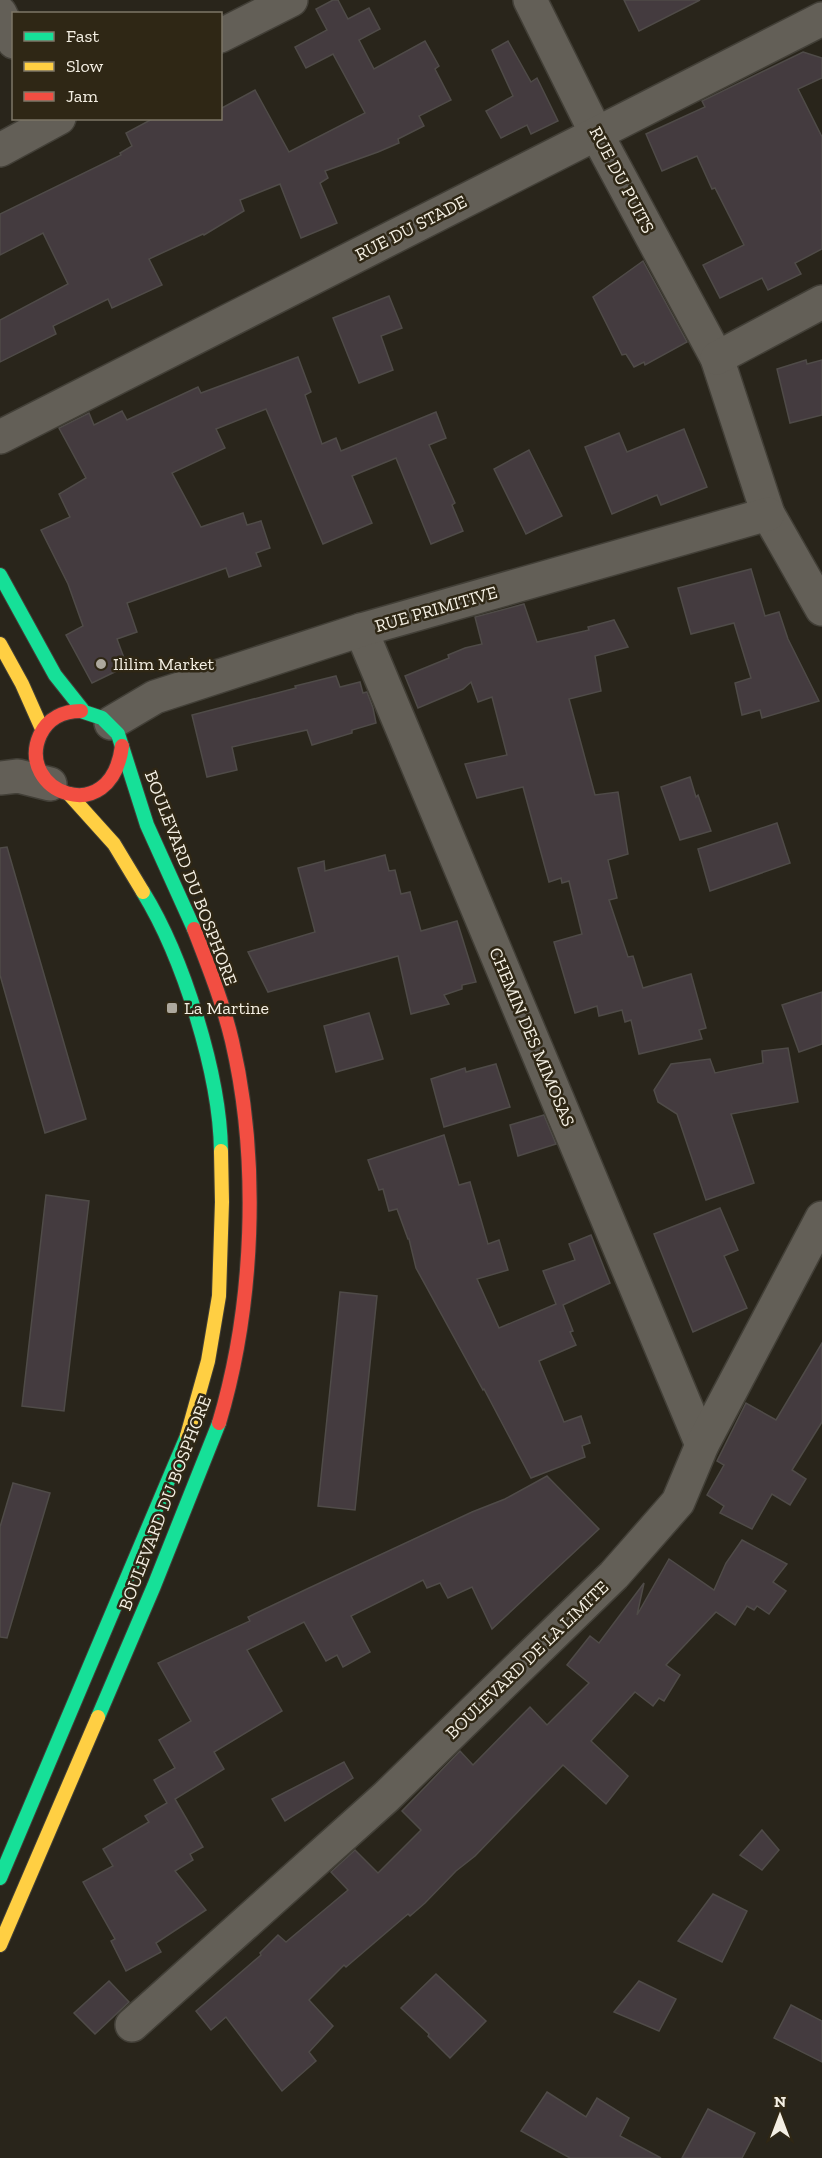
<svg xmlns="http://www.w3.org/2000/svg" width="822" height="2158" font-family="'Zilla Slab',serif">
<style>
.building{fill:#443b3f;stroke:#4f4b48;stroke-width:1.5}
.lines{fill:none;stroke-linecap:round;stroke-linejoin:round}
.street-casing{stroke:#423f37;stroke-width:36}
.fast-casing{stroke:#423f37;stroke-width:16}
.slow-casing{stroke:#423f37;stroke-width:16}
.jam-casing{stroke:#423f37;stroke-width:16}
.street{stroke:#635f57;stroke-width:33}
.fast{stroke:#16e098;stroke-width:14}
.slow{stroke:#ffcf43;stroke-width:14}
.jam{stroke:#f24e42;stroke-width:14}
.poi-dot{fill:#ada89d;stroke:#2f2715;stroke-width:2}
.labels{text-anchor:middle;stroke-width:5;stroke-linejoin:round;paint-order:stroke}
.street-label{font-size:18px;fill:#f4efe3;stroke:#2f2715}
.poi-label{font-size:18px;fill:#f4efe3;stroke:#2f2715;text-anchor:start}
</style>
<rect width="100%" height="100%" fill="#29251b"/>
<!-- building -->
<g class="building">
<polygon points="333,0 338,0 348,19 369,8 380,29 359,40 374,69 425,41 439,66 435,69 451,100 419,116 424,126 398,139 399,143 378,152 325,171 328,178 320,183 337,223 301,238 280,184 240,200 244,211 204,235 203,234 149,259 162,285 112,308 108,299 53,326 56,334 0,362 0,320 68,284 43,233 0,255 0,214 121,155 120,153 132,146 126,133 154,118 220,118 220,109 255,90 289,152 365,113 333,54 306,68 295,47 327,30 316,9"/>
<polygon points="624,0 700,0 639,31"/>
<polygon points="508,41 531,82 537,78 558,121 531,134 527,125 501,138 486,111 513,96 492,50"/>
<polygon points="803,52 822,58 822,78 798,89 822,137 822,249 795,263 801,274 768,290 762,278 720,298 703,265 744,245 715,188 712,189 697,156 662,171 646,134 705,107 702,101"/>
<polygon points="643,261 687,342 645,365 644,362 634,367 626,354 622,355 593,297"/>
<polygon points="389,296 402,328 381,336 393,370 359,383 333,318"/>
<polygon points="298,357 311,392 305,395 322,444 336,438 341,451 436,412 446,438 429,445 455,503 452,505 463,531 431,544 396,458 352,476 372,523 323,544 266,409 216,429 225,448 172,473 201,527 243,513 247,525 261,521 270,548 256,553 261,566 229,577 226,568 127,603 137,632 117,639 127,666 92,683 66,635 83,626 68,584 41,530 70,517 59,494 86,478 59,428 89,413 94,425 122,411 127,420 198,387 201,393"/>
<polygon points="806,360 807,364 822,360 822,415 790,423 777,369"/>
<polygon points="684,429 707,487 661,505 657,495 612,514 585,447 619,433 627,452"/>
<polygon points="529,450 562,516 526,534 494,469"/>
<polygon points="751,569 765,616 779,612 788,639 819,701 762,718 760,710 742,715 735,683 751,678 734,623 691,634 678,588"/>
<polygon points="524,604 537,642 589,630 588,627 614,620 628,647 595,656 601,691 569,699 595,795 618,792 628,854 608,860 617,898 609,900 628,957 633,956 643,988 691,974 706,1028 699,1030 702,1039 639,1054 631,1020 625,1022 622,1010 599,1016 597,1006 575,1013 554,942 582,934 569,881 562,883 561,878 549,882 523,787 477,798 465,764 507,755 492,697 478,702 471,682 463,689 418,708 405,676 449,658 448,655 465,648 482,644 475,617"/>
<polygon points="336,676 340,687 360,682 363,693 367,692 373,708 376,723 352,730 352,733 312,745 307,730 232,747 237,770 207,777 192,715 296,688 295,686"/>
<polygon points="690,777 696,797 698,795 711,831 680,840 661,787"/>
<polygon points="777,823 790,863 710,891 698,849"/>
<polygon points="7,847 86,1119 45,1133 0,975 0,848"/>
<polygon points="385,855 389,871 395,870 401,894 410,892 421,931 457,921 476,982 462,985 462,989 444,995 449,1004 411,1014 398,956 268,992 248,952 315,932 298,868 324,861 325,871"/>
<polygon points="822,992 822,1044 799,1052 782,1005"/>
<polygon points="369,1013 383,1059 336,1072 324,1026"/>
<polygon points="788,1048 798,1102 731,1114 754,1183 706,1200 677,1114 658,1102 654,1090 671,1064 710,1059 715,1073 763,1063 762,1051"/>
<polygon points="496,1064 510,1107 444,1127 431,1079 465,1068 466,1072"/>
<polygon points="544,1115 556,1144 518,1156 510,1125"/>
<polygon points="444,1135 459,1185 470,1182 488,1244 499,1240 508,1270 477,1279 499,1328 556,1304 543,1271 575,1260 569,1244 591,1235 610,1283 563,1305 573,1331 570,1332 576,1345 539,1361 564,1422 581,1416 590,1443 582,1446 585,1457 531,1478 484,1389 483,1390 416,1268 409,1239 408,1239 397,1209 389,1211 383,1189 379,1190 368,1160"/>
<polygon points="46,1195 89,1201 64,1411 22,1406"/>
<polygon points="720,1208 738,1250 724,1256 747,1308 693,1332 654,1234"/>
<polygon points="340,1292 377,1296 355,1510 318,1506"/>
<polygon points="822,1343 822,1422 792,1470 806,1479 790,1505 772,1494 752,1529 720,1513 724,1506 707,1495 724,1465 717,1461 746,1403 776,1420"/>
<polygon points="547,1476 599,1529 492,1629 472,1587 448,1598 440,1583 427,1588 423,1580 351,1616 370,1652 343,1667 337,1655 326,1661 304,1622 247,1650 282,1711 214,1752 224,1769 175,1799 203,1847 190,1854 193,1860 175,1871 206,1910 156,1943 161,1952 126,1971 111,1941 115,1939 83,1882 113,1866 103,1849 149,1822 145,1816 167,1803 154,1780 175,1768 159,1740 191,1721 158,1663 250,1621 248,1617 309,1588 472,1512 505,1499"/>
<polygon points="13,1483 50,1493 7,1638 0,1637 0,1527"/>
<polygon points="742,1540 787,1564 773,1582 786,1591 769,1614 757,1606 754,1610 747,1606 735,1625 716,1612 666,1665 680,1675 664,1701 659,1698 653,1706 635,1692 591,1741 628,1776 606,1804 563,1765 475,1856 456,1871 425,1903 410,1916 408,1914 346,1967 344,1965 309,2000 333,2026 309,2052 316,2061 282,2091 226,2017 211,2030 196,2011 261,1955 260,1953 278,1935 286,1942 348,1890 331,1872 355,1850 378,1873 421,1830 402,1811 460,1751 473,1765 530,1707 547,1725 589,1683 567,1665 590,1636 599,1643 644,1583 637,1615 669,1559 714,1590 726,1563"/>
<polygon points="344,1762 353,1778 285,1821 272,1799"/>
<polygon points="762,1830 779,1850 762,1870 740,1855"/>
<polygon points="713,1894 747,1911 722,1962 678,1941"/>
<polygon points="436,1974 486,2021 450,2058 428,2036 429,2034 401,2008"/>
<polygon points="109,1981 129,2002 95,2034 74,2013"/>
<polygon points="639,1981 676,1999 659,2031 614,2012"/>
<polygon points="791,2005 822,2021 822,2062 774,2038"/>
<polygon points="547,2092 586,2117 597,2098 629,2118 620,2136 661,2158 570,2158 521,2131"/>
<polygon points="708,2109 755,2133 742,2158 682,2158"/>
</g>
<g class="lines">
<defs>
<g id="street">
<polyline points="530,0 596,133 717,358 768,514 822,609"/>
<polyline points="0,13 14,42"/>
<polyline points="220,36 291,0"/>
<polyline points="0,150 59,118"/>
<polyline points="717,358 822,302"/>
<polyline points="0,437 822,19"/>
<polyline points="361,630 702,1445"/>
<polyline points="111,723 155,697 361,630 768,514"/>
<polyline points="0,778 18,776 50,784"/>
<polyline points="132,2025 386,1797 614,1575 678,1502 702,1445 822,1218"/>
</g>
<g id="fast">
<polyline points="0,575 55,675 82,709"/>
<polyline points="81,711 102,718 118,734 147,825 194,929"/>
<path d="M143,892C183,957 220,1074 221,1151"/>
<polyline points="98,1717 154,1586 219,1423"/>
<polyline points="0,1878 187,1436"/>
</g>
<g id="slow">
<polyline points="0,644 22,684 42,729"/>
<polyline points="69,794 114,844 143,892"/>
<polyline points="187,1436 208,1361 219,1296 222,1202 221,1151"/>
<polyline points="0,1945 98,1717"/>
</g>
<g id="jam">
<path d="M81,711C64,711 48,718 40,735C15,791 111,831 122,746"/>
<path d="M194,929C208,965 223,1003 232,1041C260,1161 254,1306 219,1423"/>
</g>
</defs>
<!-- street casing -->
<use href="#street" class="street-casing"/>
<!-- fast casing -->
<use href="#fast" class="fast-casing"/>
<!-- slow casing -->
<use href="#slow" class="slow-casing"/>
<!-- jam casing -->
<use href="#jam" class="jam-casing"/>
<!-- street -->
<use href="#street" class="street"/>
<!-- fast -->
<use href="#fast" class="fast"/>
<!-- slow -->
<use href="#slow" class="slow"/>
<!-- jam -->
<use href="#jam" class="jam"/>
</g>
<!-- markers -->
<g class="poi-dot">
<circle cx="101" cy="664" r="6"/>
<rect x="166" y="1002" width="12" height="12" rx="3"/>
</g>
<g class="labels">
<!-- street labels -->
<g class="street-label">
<text transform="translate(622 180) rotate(62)" y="6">RUE DU PUITS</text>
<text transform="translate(411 228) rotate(-27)" y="6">RUE DU STADE</text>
<text transform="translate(436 609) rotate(-16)" y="6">RUE PRIMITIVE</text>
<text transform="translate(191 878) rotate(69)" y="6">BOULEVARD DU BOSPHORE</text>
<text transform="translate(532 1037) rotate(67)" y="6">CHEMIN DES MIMOSAS</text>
<text transform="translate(165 1503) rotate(-69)" y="6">BOULEVARD DU BOSPHORE</text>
<text transform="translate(527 1660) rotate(-44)" y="6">BOULEVARD DE LA LIMITE</text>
</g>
<!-- poi labels -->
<g class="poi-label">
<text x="113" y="670">Ililim Market</text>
<text x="184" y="1014">La Martine</text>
</g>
</g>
<!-- legend -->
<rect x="12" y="12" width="210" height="108" fill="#2f2715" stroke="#7e7767" stroke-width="1.5"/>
<rect x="24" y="32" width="30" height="9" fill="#16e098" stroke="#7e7767" stroke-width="1.5"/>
<text x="66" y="42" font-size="18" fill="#f4efe3">Fast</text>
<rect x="24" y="62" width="30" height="9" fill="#ffcf43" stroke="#7e7767" stroke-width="1.5"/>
<text x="66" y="72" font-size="18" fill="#f4efe3">Slow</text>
<rect x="24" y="92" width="30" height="9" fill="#f24e42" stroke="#7e7767" stroke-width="1.5"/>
<text x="66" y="102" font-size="18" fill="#f4efe3">Jam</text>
<!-- north arrow -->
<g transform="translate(780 2116)" stroke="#2f2715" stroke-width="4.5" paint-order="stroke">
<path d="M0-4.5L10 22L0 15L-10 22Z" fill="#f4efe3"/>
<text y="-9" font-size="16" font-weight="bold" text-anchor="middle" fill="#f4efe3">N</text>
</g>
</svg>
